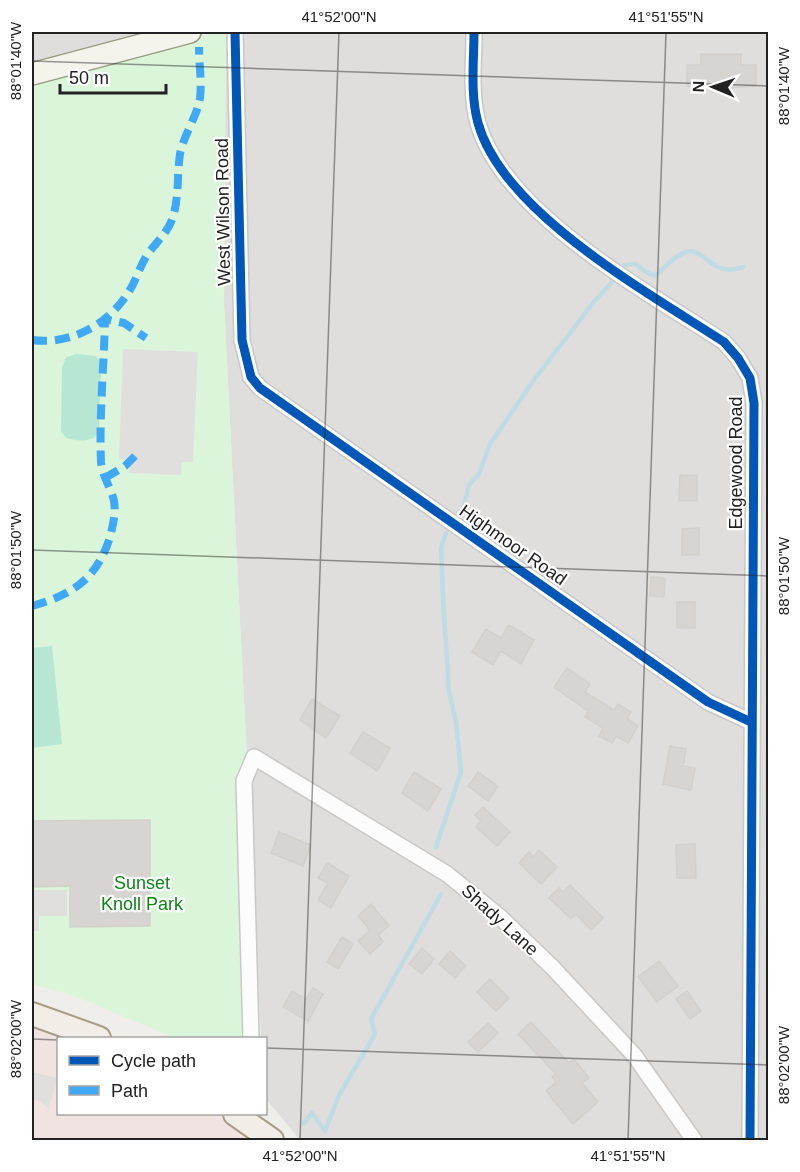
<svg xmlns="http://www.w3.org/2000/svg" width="800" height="1172" font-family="Arial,sans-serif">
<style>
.residential{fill:#dfdedc}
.commercial{fill:#f1e3e1}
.park{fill:#daf5da}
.pitch{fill:#b7e6d2}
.parking{fill:#e0dfde}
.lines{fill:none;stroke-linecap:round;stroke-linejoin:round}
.stream{stroke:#bfdbe3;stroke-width:4.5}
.building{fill:#d7d4d2;stroke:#d3d0cc;stroke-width:1.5}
.minor-casing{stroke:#c9c8c7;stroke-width:18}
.secondary-casing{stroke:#999a82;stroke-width:24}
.primary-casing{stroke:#a79c86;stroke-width:26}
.minor{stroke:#fdfcfc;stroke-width:15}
.secondary{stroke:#f4f4ed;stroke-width:21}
.primary{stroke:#f3ede7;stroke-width:22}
.quiet{stroke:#3fa9f5;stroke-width:8;stroke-dasharray:15 8;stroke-linecap:butt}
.cycleway-casing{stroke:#fff;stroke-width:13}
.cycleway{stroke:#0057b8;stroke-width:9}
.ticks{fill:none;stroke:#222;stroke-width:1.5;stroke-opacity:0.45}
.labels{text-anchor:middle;stroke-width:4.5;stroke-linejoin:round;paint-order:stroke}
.street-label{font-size:18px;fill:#222;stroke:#fff}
.park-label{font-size:18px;fill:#0c8416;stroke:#fff}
.neatline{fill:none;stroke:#222;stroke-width:2}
.ticks-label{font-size:15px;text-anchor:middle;fill:#222}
</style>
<rect width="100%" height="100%" fill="#f0eeeb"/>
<!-- residential -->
<g class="residential">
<polygon points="32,32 158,32 32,67"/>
<polygon points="226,32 768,32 768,1140 300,1140 266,1099 266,1038 261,1038 224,303"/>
</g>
<!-- commercial -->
<polygon class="commercial" points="32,1025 71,1038 58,1038 58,1114 218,1114 259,1140 32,1140"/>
<!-- park -->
<polygon class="park" points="219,32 226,32 224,303 261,1038 175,1038 77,997 32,984 32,83"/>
<!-- pitch -->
<g class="pitch">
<path d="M77,354L96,356L101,363L99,430C94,444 78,441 66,438L61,431L62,368L66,357Z"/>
<polygon points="52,646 62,744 32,748 32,648"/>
</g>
<!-- parking -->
<g class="parking">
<polygon points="123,349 198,352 193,462 182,462 181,475 129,473 130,460 119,459"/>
<polygon points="32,890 67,890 67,916 39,916 39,931 32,931"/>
<polygon points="32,1072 58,1078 48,1108 39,1101 32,1099"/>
</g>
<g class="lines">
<!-- stream -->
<g class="stream">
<path d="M625,265L636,264L644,271L655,276C664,268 675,255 686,252C704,246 713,279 743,267"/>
<polyline points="459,514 464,506 469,485 479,474 490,444 534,380 593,303 612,282"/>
<polyline points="436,847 461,772 456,722 449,692 443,599 441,548 446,533"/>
<polyline points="304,1123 312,1113 325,1131 339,1095 375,1034 371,1019 441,894"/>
</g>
</g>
<!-- building -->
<g class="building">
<polygon points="701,54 741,54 741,65 756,65 756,86 717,89 687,86 687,65 701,65"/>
<polygon points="680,475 697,475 697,501 679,501"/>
<polygon points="699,528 699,555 682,555 682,529"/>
<polygon points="651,577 665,578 664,597 650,596"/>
<rect x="677" y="602" width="18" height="26"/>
<polygon points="509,625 534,640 521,664 501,651 493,665 472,652 486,629 501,638"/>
<polygon points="567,668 590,684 585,692 614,710 618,704 631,712 627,719 638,726 628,743 616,736 612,743 599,736 603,728 585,717 588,711 554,687"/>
<polygon points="312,699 340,716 326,738 300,720"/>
<polygon points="363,732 390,748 377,771 350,753"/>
<polygon points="670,746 686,749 683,766 695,768 691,790 663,784"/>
<polygon points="414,772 441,789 428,811 402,793"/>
<polygon points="478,772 498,786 488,801 468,786"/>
<polygon points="483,807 510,832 497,846 476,827 481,821 475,815"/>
<polygon points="150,820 150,926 70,927 70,886 32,887 32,821"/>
<polygon points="279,832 311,845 303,866 271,853"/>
<polygon points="695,844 696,878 677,878 676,845"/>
<polygon points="539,850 557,867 541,884 519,863 529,852 533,857"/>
<polygon points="327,863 349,876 331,908 318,900 328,883 318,878"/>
<polygon points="570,885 603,918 591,930 576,914 571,919 549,898 559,888 563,892"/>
<polygon points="371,904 389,926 378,935 383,942 370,954 358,941 370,930 358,916"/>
<polygon points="342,937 353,944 338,969 327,962"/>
<polygon points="422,948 434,959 422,974 409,964"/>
<polygon points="450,951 466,966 455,978 439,964"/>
<polygon points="659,961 678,986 657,1002 638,977"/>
<polygon points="490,979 509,998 496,1011 477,992"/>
<polygon points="313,988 323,994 308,1021 283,1007 292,991 306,999"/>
<polygon points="687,991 701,1011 690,1019 676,999"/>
<polygon points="531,1022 569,1063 574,1059 589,1078 582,1083 598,1102 573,1124 546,1091 556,1082 552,1077 556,1074 518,1034"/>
<polygon points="488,1023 498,1033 478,1052 468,1042"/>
</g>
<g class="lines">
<defs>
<g id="minor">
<polyline points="235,32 242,340 251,377 260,388 708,702 751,722"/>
<path d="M474,32C474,61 470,94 478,123C503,213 649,293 724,342L738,358L750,378L754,403L750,1140"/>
<polyline points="251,1038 244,781 254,757 447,874 499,916 553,968 634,1055 694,1140"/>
</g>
<polyline id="secondary" points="32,74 190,32"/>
<g id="primary">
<polyline points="32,1014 99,1038"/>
<polyline points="235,1114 272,1140"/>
</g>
</defs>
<!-- minor casing -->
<use href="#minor" class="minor-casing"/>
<!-- secondary casing -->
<use href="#secondary" class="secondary-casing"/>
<!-- primary casing -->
<use href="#primary" class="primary-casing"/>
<!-- minor -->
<use href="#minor" class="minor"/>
<!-- secondary -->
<use href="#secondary" class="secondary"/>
<!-- primary -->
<use href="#primary" class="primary"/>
<!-- quiet -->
<g class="quiet">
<path d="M32,340C68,345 105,327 126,296C135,284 139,268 147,255C157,241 170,231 174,213C179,194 177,174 180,154C184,134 197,117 200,98C202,82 199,64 199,47"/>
<polyline points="105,478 125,466 135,456"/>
<path d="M32,606C72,595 97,579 110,537C113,525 116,513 114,501C111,487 102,476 101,462C99,415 104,366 105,319L124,323L146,338"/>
</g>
<defs>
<g id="cycleway">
<polyline points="235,32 242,340 251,377 260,388 708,702 751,722"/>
<path d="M474,32C474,61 470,94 478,123C503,213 649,293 724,342L738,358L750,378L754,403L750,1140"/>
</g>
</defs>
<!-- cycleway casing -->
<use href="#cycleway" class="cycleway-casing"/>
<!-- cycleway -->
<use href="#cycleway" class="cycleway"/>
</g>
<!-- ticks -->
<path class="ticks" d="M32,61L768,86M32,550L768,576M32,1039L58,1040M266,1048L768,1065M300,1140L339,32M628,1140L666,32"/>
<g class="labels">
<!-- street labels -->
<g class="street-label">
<text transform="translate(223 212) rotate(-91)" y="6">West Wilson Road</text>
<text transform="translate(736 463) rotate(-90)" y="6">Edgewood Road</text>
<text transform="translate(513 545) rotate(35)" y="6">Highmoor Road</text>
<text transform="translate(500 920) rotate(42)" y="6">Shady Lane</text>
</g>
<!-- park labels -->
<g class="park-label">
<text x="142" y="889">Sunset<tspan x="142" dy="21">Knoll Park</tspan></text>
</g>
</g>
<!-- border -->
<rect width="800" height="1172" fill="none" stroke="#ffffff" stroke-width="66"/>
<!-- legend -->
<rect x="57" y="1037" width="210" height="78" fill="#ffffff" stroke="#a7a7a7" stroke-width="1.5"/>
<rect x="69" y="1056" width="30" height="9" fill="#0057b8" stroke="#a7a7a7" stroke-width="1.5"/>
<text x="111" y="1067" font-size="18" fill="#222222">Cycle path</text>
<rect x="69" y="1086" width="30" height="9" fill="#3fa9f5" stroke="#a7a7a7" stroke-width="1.5"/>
<text x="111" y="1097" font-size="18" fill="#222222">Path</text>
<!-- north arrow -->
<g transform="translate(713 87) rotate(272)" stroke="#ffffff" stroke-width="4.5" paint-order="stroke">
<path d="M0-4.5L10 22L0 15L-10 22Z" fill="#222222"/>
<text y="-9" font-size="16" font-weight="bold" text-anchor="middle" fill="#222222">N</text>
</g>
<!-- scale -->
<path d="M60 84v9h106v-9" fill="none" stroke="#222222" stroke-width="3"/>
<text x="69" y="84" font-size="18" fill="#222222" stroke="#ffffff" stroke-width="4.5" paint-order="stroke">50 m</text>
<rect x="33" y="33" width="734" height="1106" class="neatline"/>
<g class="ticks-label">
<text x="339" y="22">41°52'00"N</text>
<text x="666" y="22">41°51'55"N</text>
<text transform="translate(16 61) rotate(-90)" y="5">88°01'40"W</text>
<text transform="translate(784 86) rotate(-90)" y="5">88°01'40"W</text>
<text transform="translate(16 550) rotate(-90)" y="5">88°01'50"W</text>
<text transform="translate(784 576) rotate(-90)" y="5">88°01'50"W</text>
<text transform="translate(16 1039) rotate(-90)" y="5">88°02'00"W</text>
<text transform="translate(784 1065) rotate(-90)" y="5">88°02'00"W</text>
<text x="300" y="1161">41°52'00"N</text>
<text x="628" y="1161">41°51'55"N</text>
</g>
</svg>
